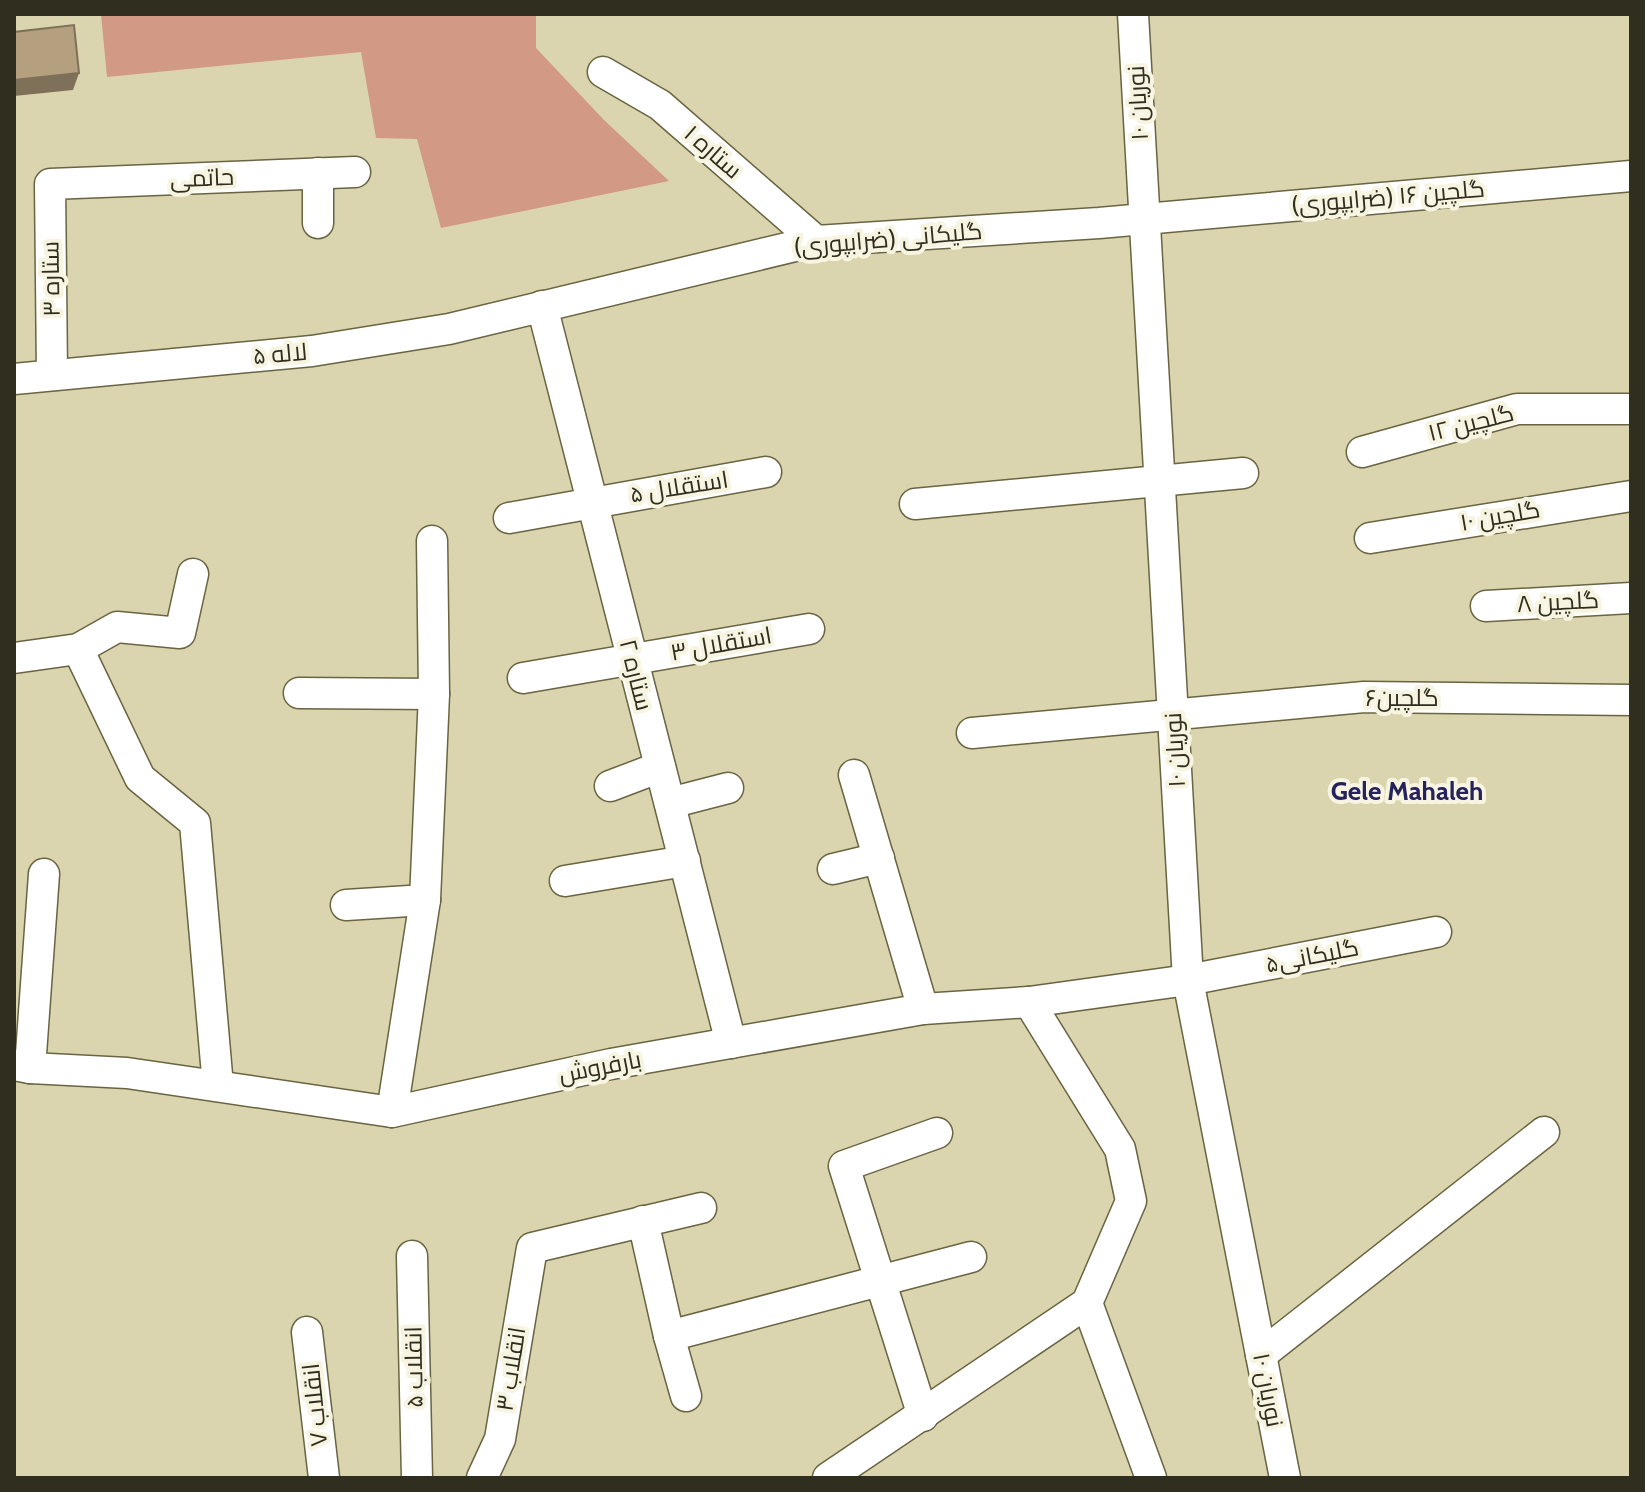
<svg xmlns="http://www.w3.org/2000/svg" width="1645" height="1492" font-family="Cabin,Cairo,sans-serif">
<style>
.green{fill:#d29984}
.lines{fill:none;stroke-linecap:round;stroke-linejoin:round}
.minor-casing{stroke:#696441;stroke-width:33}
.minor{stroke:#fff;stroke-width:30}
.shaded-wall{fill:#7e7059}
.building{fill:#b4a07f;stroke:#7e7059;stroke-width:2}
.labels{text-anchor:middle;stroke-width:8;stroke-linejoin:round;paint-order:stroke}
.street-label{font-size:24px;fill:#302e1f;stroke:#f7f5e1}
.neighbourhood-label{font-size:26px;font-weight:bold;fill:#25225c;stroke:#f7f5e1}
</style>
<rect width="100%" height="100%" fill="#dad5ae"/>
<!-- green -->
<polygon class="green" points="101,14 536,14 536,48 604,120 669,181 441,228 417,139 376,138 361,52 107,77"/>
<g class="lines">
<defs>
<g id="minor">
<polyline points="1133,14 1188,980 1285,1478"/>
<polyline points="603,72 660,105 816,241"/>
<polyline points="318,223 318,173"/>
<polyline points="542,306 731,1043"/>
<polyline points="52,375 50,184 355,172"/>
<polyline points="14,379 312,351 449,329 816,241 1099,223 1631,176"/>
<polyline points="1362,452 1517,409 1631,409"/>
<polyline points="915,504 1243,473"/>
<polyline points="509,518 766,472"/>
<polyline points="1370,538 1631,496"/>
<polyline points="1486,606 1631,598"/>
<polyline points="78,649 140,778 195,823 218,1086"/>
<polyline points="14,658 78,649 117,627 180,633 193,574"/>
<polyline points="523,678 809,629"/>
<polyline points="299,693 434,694"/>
<polyline points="972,733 1364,697 1631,700"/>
<polyline points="854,775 923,1009"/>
<polyline points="610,786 660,767"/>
<polyline points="670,803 728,788"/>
<polyline points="833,869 879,858"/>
<polyline points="565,881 685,861"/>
<polyline points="346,905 425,900"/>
<polyline points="14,1065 30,1068 127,1073 392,1112 611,1064 923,1009 1029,1002 1188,980 1436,932"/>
<polyline points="30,1068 44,874"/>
<polyline points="392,1112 425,900 434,694 432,541"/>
<polyline points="643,1221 669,1336 686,1396"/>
<polyline points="412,1256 417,1478"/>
<polyline points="1087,1303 1151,1478"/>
<polyline points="307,1332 324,1478"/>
<polyline points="669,1336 971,1257"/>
<polyline points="1261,1355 1544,1132"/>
<polyline points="923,1416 844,1166 937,1133"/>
<polyline points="482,1478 500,1439 532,1248 701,1208"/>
<polyline points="828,1478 1087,1303 1131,1201 1120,1149 1029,1002"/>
</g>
</defs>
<!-- minor casing -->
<use href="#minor" class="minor-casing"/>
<!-- minor -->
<use href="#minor" class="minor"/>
</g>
<!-- shaded-wall -->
<polygon class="shaded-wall" points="79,73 73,90 14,96 14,80"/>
<!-- building -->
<polygon class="building" points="74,25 79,73 14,80 14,32"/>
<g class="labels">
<!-- street labels -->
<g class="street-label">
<text transform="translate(1138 103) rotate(-93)" y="8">نوریان ۱۰</text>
<text transform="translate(713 152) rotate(41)" y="8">ستاره ۱</text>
<text transform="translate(202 178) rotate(-2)" y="8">حاتمی</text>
<text transform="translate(1388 197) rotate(-5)" y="8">گلچین ۱۶ (ضرابپوری)</text>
<text transform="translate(888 239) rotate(-5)" y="8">گلیکانی (ضرابپوری)</text>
<text transform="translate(51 279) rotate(-91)" y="8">ستاره ۳</text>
<text transform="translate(280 354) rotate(-5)" y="8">لاله ۵</text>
<text transform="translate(1471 423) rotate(-14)" y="8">گلچین ۱۲</text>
<text transform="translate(679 487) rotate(-9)" y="8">استقلال ۵</text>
<text transform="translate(1500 516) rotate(-10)" y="8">گلچین ۱۰</text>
<text transform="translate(1558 602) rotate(-3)" y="8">گلچین ۸</text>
<text transform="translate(721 644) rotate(-10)" y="8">استقلال ۳</text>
<text transform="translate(636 675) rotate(76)" y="8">ستاره ۲</text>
<text x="1402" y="706">گلچین۶</text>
<text transform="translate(1175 750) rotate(-93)" y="8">نوریان ۱۰</text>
<text transform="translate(1312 956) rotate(-11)" y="8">گلیکانی۵</text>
<text transform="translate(600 1067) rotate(-11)" y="8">بارفروش</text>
<text transform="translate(414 1367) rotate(-91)" y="8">انقلاب ۵</text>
<text transform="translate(511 1369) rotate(-81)" y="8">انقلاب ۳</text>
<text transform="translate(1268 1390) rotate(79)" y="8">نوریان ۱۰</text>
<text transform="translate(315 1405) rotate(-96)" y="8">انقلاب ۷</text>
</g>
<!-- neighbourhood labels -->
<g class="neighbourhood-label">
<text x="1407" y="800">Gele Mahaleh</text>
</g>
</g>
<!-- border -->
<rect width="1645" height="1492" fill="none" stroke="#302e1f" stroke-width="32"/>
</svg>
